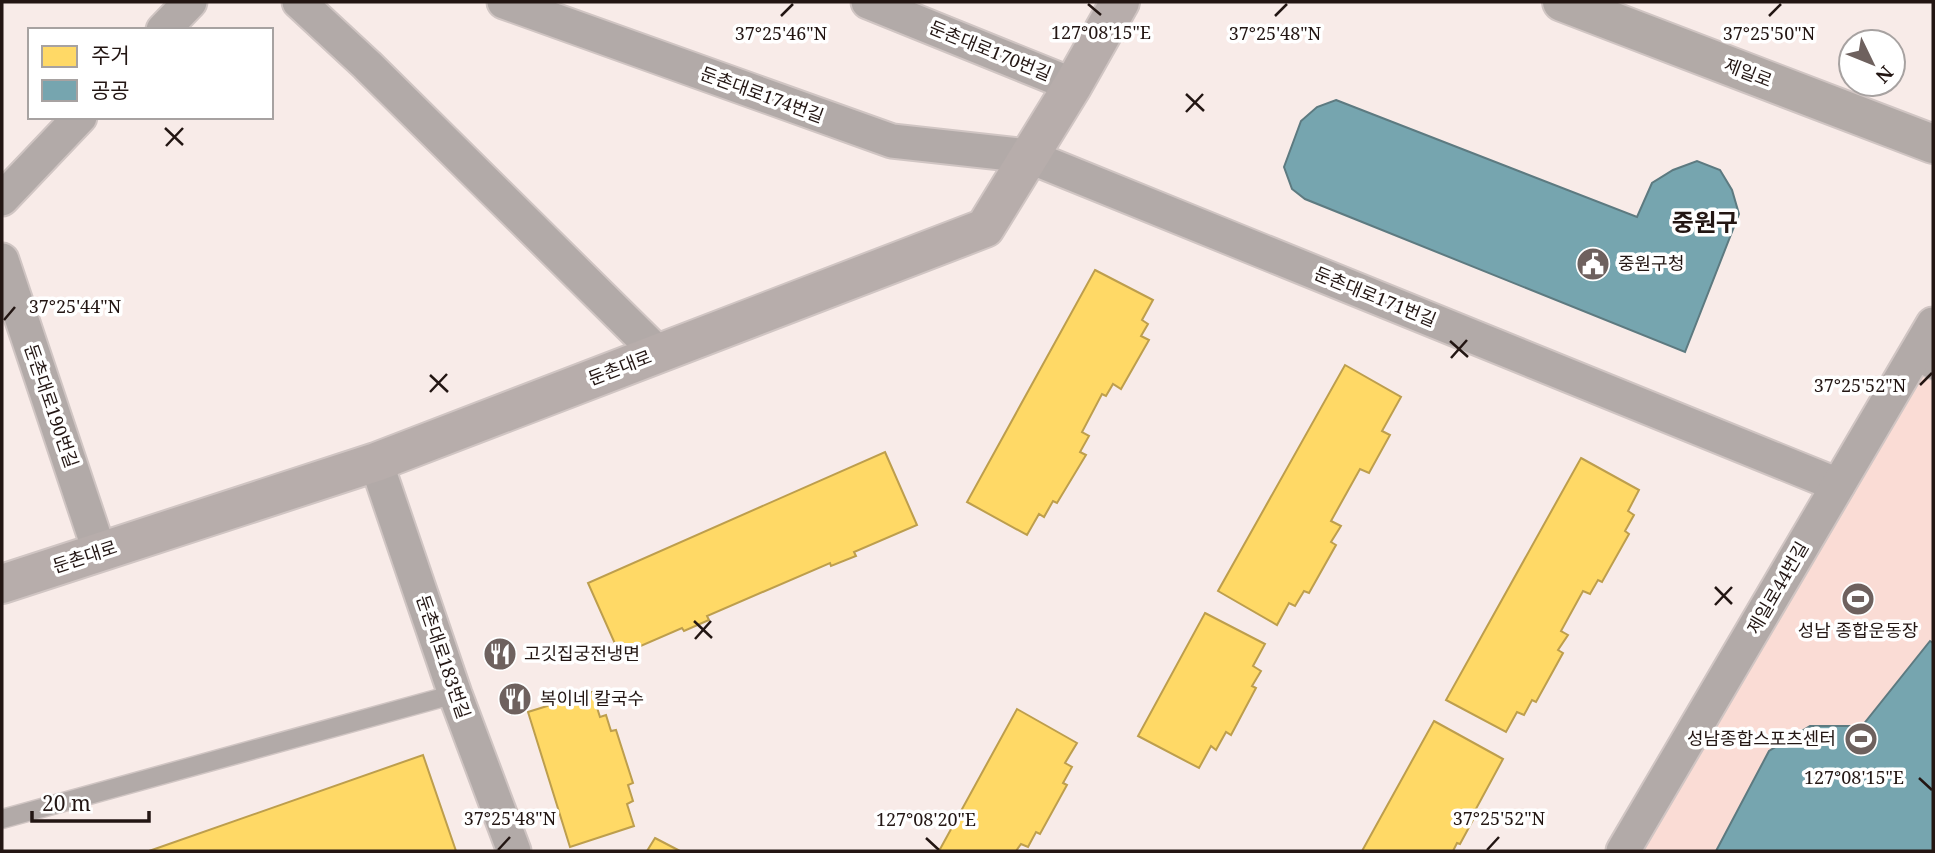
<svg xmlns="http://www.w3.org/2000/svg" width="1935" height="853" font-family="'Noto Serif','Noto Sans KR',serif">
<style>
.green{fill:#fadcd5}
.homes{fill:#ffd966;stroke:#bd9e4d;stroke-width:2}
.public{fill:#76a5af;stroke:#5d7a80;stroke-width:2}
.lines{fill:none;stroke-linecap:round;stroke-linejoin:round}
.lane-casing{stroke:#d0c5c3;stroke-width:21}
.street-casing{stroke:#d0c5c3;stroke-width:37}
.secondary-casing{stroke:#d0c5c3;stroke-width:42}
.primary-casing{stroke:#d0c5c3;stroke-width:42}
.lane{stroke:#b2aaa8;stroke-width:18}
.street{stroke:#b2aaa8;stroke-width:33}
.secondary{stroke:#b2aaa7;stroke-width:38}
.primary{stroke:#b7adab;stroke-width:38}
.ticks{fill:none;stroke:#231613;stroke-width:2.5}
.labels{text-anchor:middle;stroke-width:7;stroke-linejoin:round;paint-order:stroke}
.street-label{font-size:18px;fill:#231613;stroke:#fff}
.poi-label{font-size:18px;fill:#231613;stroke:#fff;text-anchor:start}
.district-label{font-size:24px;font-weight:bold;fill:#231613;stroke:#fff}
.ticks-label{font-size:18px;text-anchor:middle;fill:#231613;stroke:#fff;stroke-width:7;stroke-linejoin:round;paint-order:stroke}
</style>
<rect width="100%" height="100%" fill="#f8ebe8"/>
<!-- green -->
<polygon class="green" points="1933,346 1933,851 1633,851"/>
<!-- homes -->
<g class="homes">
<polygon points="1095,270 1153,300 1142,320 1148,324 1141,336 1149,340 1121,389 1113,384 1106,396 1102,394 1082,432 1089,436 1080,452 1086,455 1057,503 1053,501 1044,517 1039,514 1027,535 967,502"/>
<polygon points="1345,365 1401,397 1382,431 1390,435 1369,473 1360,469 1331,521 1341,526 1331,542 1336,545 1309,593 1304,591 1295,606 1289,603 1277,625 1218,591"/>
<polygon points="885,452 917,525 854,552 856,556 831,566 830,563 707,616 709,620 684,631 682,628 620,655 588,583"/>
<polygon points="1581,458 1639,490 1628,511 1634,515 1625,531 1629,534 1602,582 1598,580 1590,594 1583,591 1561,631 1568,635 1558,650 1563,653 1536,702 1532,700 1524,715 1517,712 1506,732 1446,700"/>
<polygon points="1205,613 1265,644 1253,666 1261,671 1252,686 1256,688 1231,735 1226,732 1216,750 1211,746 1199,768 1138,736"/>
<polygon points="592,692 600,717 606,715 611,731 616,730 633,783 628,785 633,801 627,804 634,826 570,847 528,712"/>
<polygon points="1017,709 1077,743 1065,763 1072,767 1063,783 1067,785 1040,834 1036,832 1028,847 1021,844 1016,851 939,851"/>
<polygon points="1434,721 1503,759 1471,818 1473,820 1460,844 1457,843 1453,851 1362,851"/>
<polygon points="423,755 456,851 149,851"/>
<polygon points="655,838 680,851 647,851"/>
</g>
<!-- public -->
<g class="public">
<polygon points="1336,100 1637,217 1652,183 1673,170 1697,161 1720,170 1732,190 1739,214 1685,352 1305,199 1292,189 1284,167 1301,121 1317,107"/>
<polygon points="1930,641 1933,643 1933,851 1716,851 1769,751 1810,726 1862,726"/>
</g>
<g class="lines">
<defs>
<g id="lane">
<polyline points="1912,360 1933,370"/>
<polyline points="2,819 455,694"/>
</g>
<g id="street">
<polyline points="299,2 367,65 658,353"/>
<polyline points="504,2 892,141 1028,156 1838,485"/>
<polyline points="868,2 1073,85"/>
<polyline points="163,30 190,2"/>
<polyline points="2,199 80,117"/>
<polyline points="2,260 100,553"/>
<polyline points="376,462 455,694 514,851"/>
<polyline points="1623,851 1933,324"/>
</g>
<polyline id="secondary" points="1562,2 1933,144"/>
<polyline id="primary" points="2,584 376,462 985,228 1073,85 1120,2"/>
</defs>
<!-- lane casing -->
<use href="#lane" class="lane-casing"/>
<!-- street casing -->
<use href="#street" class="street-casing"/>
<!-- secondary casing -->
<use href="#secondary" class="secondary-casing"/>
<!-- primary casing -->
<use href="#primary" class="primary-casing"/>
<!-- lane -->
<use href="#lane" class="lane"/>
<!-- street -->
<use href="#street" class="street"/>
<!-- secondary -->
<use href="#secondary" class="secondary"/>
<!-- primary -->
<use href="#primary" class="primary"/>
</g>
<!-- ticks -->
<path class="ticks" d="M1088,4L1101,15M781,16L793,4M1275,16L1287,4M1769,16L1781,4M1186,94L1204,111M1186,112L1203,94M165,128L183,145M166,146L183,128M4,320L15,307M1450,341L1468,357M1451,358L1467,340M430,375L448,392M1920,385L1932,373M430,392L447,374M1715,587L1732,604M1715,605L1732,587M694,621L712,638M695,639L711,621M1919,778L1932,790M926,838L939,850M498,850L510,837M1487,850L1499,837"/>
<!-- icons -->
<defs>
<symbol id="civic-disc" viewBox="-11 -11 22 22"><circle r="9.5" fill="#6e615e" stroke="#fff"/><path d="M-.6-6.5H3V-4.5H.6V-3L4-1V1h2V6H-6V1h2V-1L-.6-3ZM-1.2 2.5V6h2.4V2.5Z" fill="#fff"/></symbol>
<symbol id="stadium-disc" viewBox="-11 -11 22 22"><circle r="9.5" fill="#6e615e" stroke="#fff"/><path d="M0-5a6.5 5 0 1 0 0 10a6.5 5 0 1 0 0-10ZM-3.5-1.8h7v3.6h-7Z" fill="#fff"/></symbol>
<symbol id="restaurant-disc" viewBox="-11 -11 22 22"><circle r="9.5" fill="#6e615e" stroke="#fff"/><path d="M-5-6h1v4h1v-4h1v4h1v-4h1v5L-1.5 .5V6h-2V.5L-5-1ZM5-6V6H3V1.5H1.5Q1.5-4 5-6Z" fill="#fff"/></symbol>
</defs>
<g fill-rule="evenodd">
<use href="#civic-disc" x="1574" y="245" width="38" height="38"/>
<use href="#stadium-disc" x="1839" y="580" width="38" height="38"/>
<use href="#restaurant-disc" x="481" y="635" width="38" height="38"/>
<use href="#restaurant-disc" x="496" y="680" width="38" height="38"/>
<use href="#stadium-disc" x="1842" y="720" width="38" height="38"/>
</g>
<g class="labels">
<!-- street labels -->
<g class="street-label">
<text transform="translate(990 51) rotate(22)" y="6">둔촌대로170번길</text>
<text transform="translate(1748 73) rotate(21)" y="6">제일로</text>
<text transform="translate(762 95) rotate(20)" y="6">둔촌대로174번길</text>
<text transform="translate(1375 297) rotate(22)" y="6">둔촌대로171번길</text>
<text transform="translate(620 368) rotate(-21)" y="6">둔촌대로</text>
<text transform="translate(51 406) rotate(71)" y="6">둔촌대로190번길</text>
<text transform="translate(85 557) rotate(-18)" y="6">둔촌대로</text>
<text transform="translate(1778 588) rotate(-60)" y="6">제일로44번길</text>
<text transform="translate(443 657) rotate(71)" y="6">둔촌대로183번길</text>
</g>
<!-- poi labels -->
<g class="poi-label">
<text x="1618" y="270">중원구청</text>
<text x="1858" y="637" text-anchor="middle">성남 종합운동장</text>
<text x="524" y="660">고깃집궁전냉면</text>
<text x="540" y="705">복이네 칼국수</text>
<text x="1836" y="745" text-anchor="end">성남종합스포츠센터</text>
</g>
<!-- district labels -->
<g class="district-label">
<text x="1705" y="231">중원구</text>
</g>
</g>
<g class="ticks-label">
<text x="1101" y="39">127°08'15"E</text>
<text x="781" y="40">37°25'46"N</text>
<text x="1275" y="40">37°25'48"N</text>
<text x="1769" y="40">37°25'50"N</text>
<text x="75" y="313">37°25'44"N</text>
<text x="1860" y="392">37°25'52"N</text>
<text x="1854" y="784">127°08'15"E</text>
<text x="510" y="825">37°25'48"N</text>
<text x="1499" y="825">37°25'52"N</text>
<text x="926" y="826">127°08'20"E</text>
</g>
<!-- border -->
<rect width="1935" height="853" fill="none" stroke="#231613" stroke-width="7"/>
<!-- legend -->
<rect x="28" y="28" width="245" height="91" fill="#ffffff" stroke="#a7a2a1" stroke-width="2"/>
<rect x="42" y="46" width="35" height="21" fill="#ffd966" stroke="#a7a2a1" stroke-width="2"/>
<text x="91" y="63" font-size="21" fill="#231613">주거</text>
<rect x="42" y="80" width="35" height="21" fill="#76a5af" stroke="#a7a2a1" stroke-width="2"/>
<text x="91" y="98" font-size="21" fill="#231613">공공</text>
<!-- north arrow -->
<g transform="translate(1872 63) rotate(133)"><circle r="33" fill="#ffffff" stroke="#a7a2a1" stroke-width="2"/>
<path d="M0-5L12 26L0 18L-12 26Z" fill="#6e615e"/>
<text y="-10" font-size="19" font-weight="bold" text-anchor="middle" fill="#231613">N</text>
</g>
<!-- scale -->
<path d="M32 811v10h117v-10" fill="none" stroke="#231613" stroke-width="3.5"/>
<text x="42" y="811" font-size="21" fill="#231613" stroke="#ffffff" stroke-width="5" paint-order="stroke">20 m</text>
</svg>
